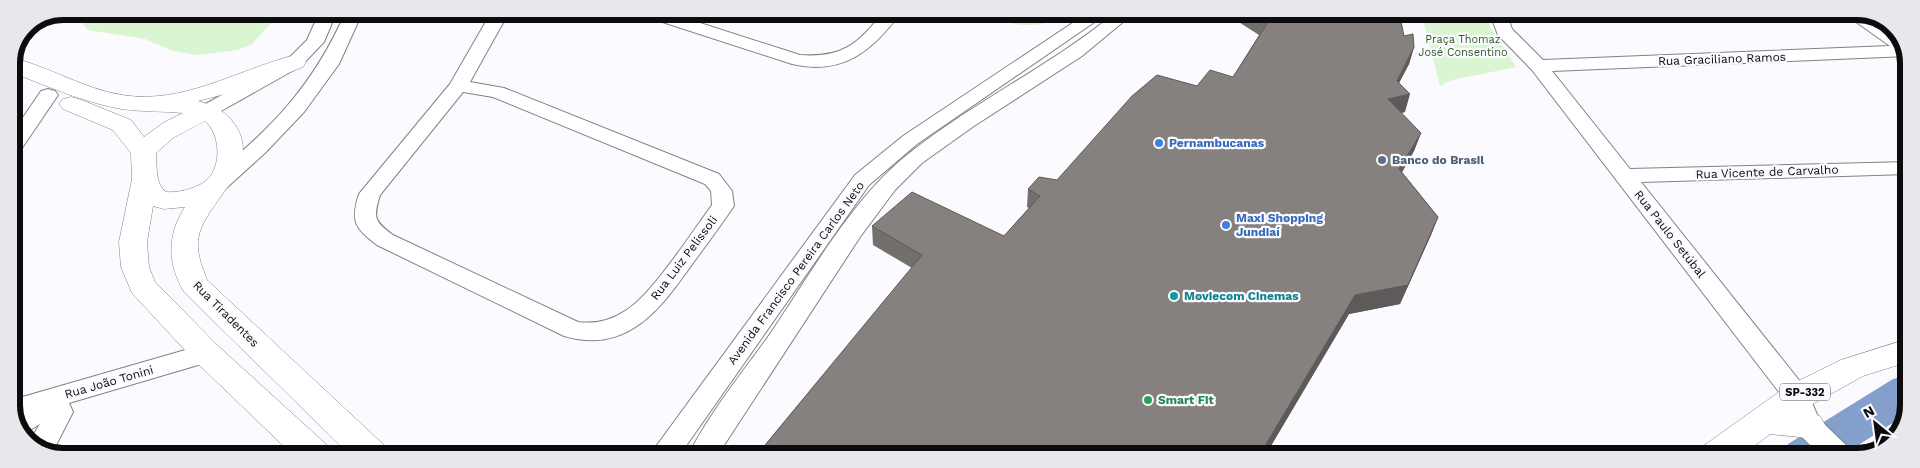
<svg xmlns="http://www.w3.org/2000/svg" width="1920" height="468" font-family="'Work Sans',sans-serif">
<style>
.green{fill:#d9f5d1}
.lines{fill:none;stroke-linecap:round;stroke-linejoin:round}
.river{fill:#849fcb;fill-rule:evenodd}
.minor-casing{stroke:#818287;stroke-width:2}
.major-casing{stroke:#818287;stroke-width:1}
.minor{fill:#fff;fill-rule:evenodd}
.major{fill:#fff;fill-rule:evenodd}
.wall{fill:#736f6d}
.shaded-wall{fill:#5e5a59}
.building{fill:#86817f;stroke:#5e5a59}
.shop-dot{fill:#3f7fe0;stroke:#fbfbff;stroke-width:2}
.service-dot{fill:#5c6f8a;stroke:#fbfbff;stroke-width:2}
.culture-dot{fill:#0f9aa8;stroke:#fbfbff;stroke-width:2}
.leisure-dot{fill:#2e9e5b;stroke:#fbfbff;stroke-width:2}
.labels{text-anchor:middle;stroke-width:4.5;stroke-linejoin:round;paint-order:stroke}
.far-park-label{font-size:11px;fill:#305d22;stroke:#fbfbff}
.shield{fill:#fbfbff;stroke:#545456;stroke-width:1}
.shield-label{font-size:11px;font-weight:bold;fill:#0c0c0e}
.street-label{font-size:12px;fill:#0c0c0e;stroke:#fbfbff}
.shop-label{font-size:12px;font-weight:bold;fill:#366cbe;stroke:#fbfbff;text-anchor:start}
.service-label{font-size:12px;font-weight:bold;fill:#4e5e75;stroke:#fbfbff;text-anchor:start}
.culture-label{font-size:12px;font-weight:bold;fill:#0d838f;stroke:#fbfbff;text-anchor:start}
.leisure-label{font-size:12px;font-weight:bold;fill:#27864d;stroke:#fbfbff;text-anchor:start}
.rim{fill:none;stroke:#0c0c0e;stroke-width:6}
</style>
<rect width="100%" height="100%" fill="#fbfbff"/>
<!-- green -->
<g class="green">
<polygon points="282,11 252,44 238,50 197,55 173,51 145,39 88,30 74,15 61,12"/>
<path d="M1036,12H1081C1058,21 1035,29 1010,23L1011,20L1032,17Z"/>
<polygon points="1421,12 1484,12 1490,27 1516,67 1452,80 1440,86"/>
</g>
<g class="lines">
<!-- river -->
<polygon class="river" points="1908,375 1908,413 1840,457 1782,457 1788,444 1893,379"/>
<defs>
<g id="minor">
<polygon points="320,11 337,11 324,42 301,66 214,115 200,115 197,111 200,107 289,58 307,40"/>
<path d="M346,11H363L339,64L304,112L266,152L223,191L215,193L207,191L204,186L207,181C270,130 313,87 346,11Z"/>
<path d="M492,11L509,12L470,82L504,88L719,174L732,191L734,206C721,225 707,244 693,263C661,308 628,355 564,336L377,245C355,228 350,222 359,194L450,84ZM463,92L493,97L705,184L711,191L712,205C692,232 651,296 625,311C610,321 595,324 578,322L393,235C374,221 373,218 380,195Z"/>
<path d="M641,12H666L800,55C842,58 859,44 883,12H901C873,51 842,76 792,64L644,16Z"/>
<polygon points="1089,12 1109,12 917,144 869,185 679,456 649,456 855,175 903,136"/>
<path d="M1116,12H1135L1082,56L974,126L922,163L895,190L860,237L717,456H688C708,415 743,372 770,334C810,275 852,199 907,155C973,102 1051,66 1116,12Z"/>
<polygon points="1489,12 1506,12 1512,29 1543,60 1890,46 1842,12 1862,12 1899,36 1908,56 1552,71 1630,169 1908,162 1908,174 1641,182 1806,389 1819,419 1850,449 1854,457 1822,457 1798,433 1785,400 1532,70 1498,35"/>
<polygon points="48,89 55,91 58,95 18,154 11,156 11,135 41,91"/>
<polygon points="206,344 215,346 219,353 215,360 69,403 73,412 51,455 29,442 40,424 22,435 12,412 12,400"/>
</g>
<g id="major">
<path d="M295,55L303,57L306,62L303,67L248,88L198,101C214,106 226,111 235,125C263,166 208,199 199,235C195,251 202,266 207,280L385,446L390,456H351L184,292C167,263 167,235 185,207L164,209L153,206L147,242L149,267L155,282L217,345L328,446L333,456H294L195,361L132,293L121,267L119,242L132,179L131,153L113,130L63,109L59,104L63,99L71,97L79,99L131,120L144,137L163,123L183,113C163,111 142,112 121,109C83,102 47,86 11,72L13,58C50,67 84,89 122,95C183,105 237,70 295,55ZM205,121C221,134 223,170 203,183C193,189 178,193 166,192C155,184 157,166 156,153L173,138Z"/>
<polygon points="1908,339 1908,362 1863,376 1800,411 1820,416 1825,425 1820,434 1808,438 1770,434 1740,457 1697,457 1702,447 1786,387 1841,360"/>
</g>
</defs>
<!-- minor casing -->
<use href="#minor" class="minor-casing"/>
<!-- major casing -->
<use href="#major" class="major-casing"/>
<!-- minor -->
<use href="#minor" class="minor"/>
<!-- major -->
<use href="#major" class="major"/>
</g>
<!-- wall -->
<polygon class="wall" points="1223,12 1399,12 1404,36 1414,47 1409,64 1399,83 1405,112 1401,113 1421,133 1414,151 1402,172 1438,217 1431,235 1400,304 1349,314 1265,456 756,456 912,268 873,245 872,226 1004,236 1029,208 1027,207 1028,189 1057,180 1197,86 1233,77 1259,35"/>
<!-- shaded-wall -->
<g class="shaded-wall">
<polygon points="1414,47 1409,64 1391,98 1410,94 1405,112 1382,117 1388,99"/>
<polygon points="1421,133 1414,151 1393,188 1399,169"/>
<polygon points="1438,217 1431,235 1400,304 1349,314 1265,456 1259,456 1355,295"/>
</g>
<!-- building -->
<polygon class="building" points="1252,12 1399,12 1404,36 1413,34 1414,47 1397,81 1410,94 1388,99 1421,133 1399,169 1438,217 1408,285 1355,295 1259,456 1241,456 1223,451 1221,456 756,456 922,255 872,226 912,192 1004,236 1040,196 1028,189 1039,177 1057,180 1132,96 1157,75 1197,86 1210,70 1233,77 1268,22"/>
<!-- markers -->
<g class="shop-dot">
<circle cx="1159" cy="143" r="5"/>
<circle cx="1226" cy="225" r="5"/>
</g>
<circle class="service-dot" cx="1382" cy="160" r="5"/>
<circle class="culture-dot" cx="1174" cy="296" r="5"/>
<circle class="leisure-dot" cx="1148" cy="400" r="5"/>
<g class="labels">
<!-- far-park labels -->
<g class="far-park-label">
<text x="1463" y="43">Praça Thomaz<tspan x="1463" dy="13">José Consentino</tspan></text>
</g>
<!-- shield labels -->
<rect class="shield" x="1780" y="383.5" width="50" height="17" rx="4"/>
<g class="shield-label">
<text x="1805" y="396">SP-332</text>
</g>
<!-- street labels -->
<g class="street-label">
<text transform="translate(1722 59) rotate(-2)" y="4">Rua Graciliano Ramos</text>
<text transform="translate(1767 172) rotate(-2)" y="4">Rua Vicente de Carvalho</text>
<text transform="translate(1670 234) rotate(52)" y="4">Rua Paulo Setúbal</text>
<text transform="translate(684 258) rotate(-53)" y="4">Rua Luiz Pelissoli</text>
<text transform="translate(796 273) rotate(-54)" y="4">Avenida Francisco Pereira Carlos Neto</text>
<text transform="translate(226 314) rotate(45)" y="4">Rua Tiradentes</text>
<text transform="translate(109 382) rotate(-16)" y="4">Rua João Tonini</text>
</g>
<!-- shop labels -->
<g class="shop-label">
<text x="1169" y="147">Pernambucanas</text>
<text x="1236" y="222">Maxi Shopping<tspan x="1236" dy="14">Jundiaí</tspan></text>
</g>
<!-- service labels -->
<g class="service-label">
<text x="1392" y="164">Banco do Brasil</text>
</g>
<!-- culture labels -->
<g class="culture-label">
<text x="1184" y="300">Moviecom Cinemas</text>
</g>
<!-- leisure labels -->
<g class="leisure-label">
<text x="1158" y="404">Smart Fit</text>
</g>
</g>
<!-- crop -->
<path d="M0 0H1920V468H0ZM63 20H1857A43 43 0 0 1 1900 63V405A43 43 0 0 1 1857 448H63A43 43 0 0 1 20 405V63A43 43 0 0 1 63 20Z" fill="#e8e8ec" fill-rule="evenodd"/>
<path class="rim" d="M63 20H1857A43 43 0 0 1 1900 63V405A43 43 0 0 1 1857 448H63A43 43 0 0 1 20 405V63A43 43 0 0 1 63 20Z"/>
<!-- north arrow -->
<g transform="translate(1875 423) rotate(331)" stroke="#fbfbff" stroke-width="4" paint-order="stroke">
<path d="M0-4L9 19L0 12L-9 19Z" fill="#0c0c0e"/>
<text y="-8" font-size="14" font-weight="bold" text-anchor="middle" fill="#0c0c0e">N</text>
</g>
</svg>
